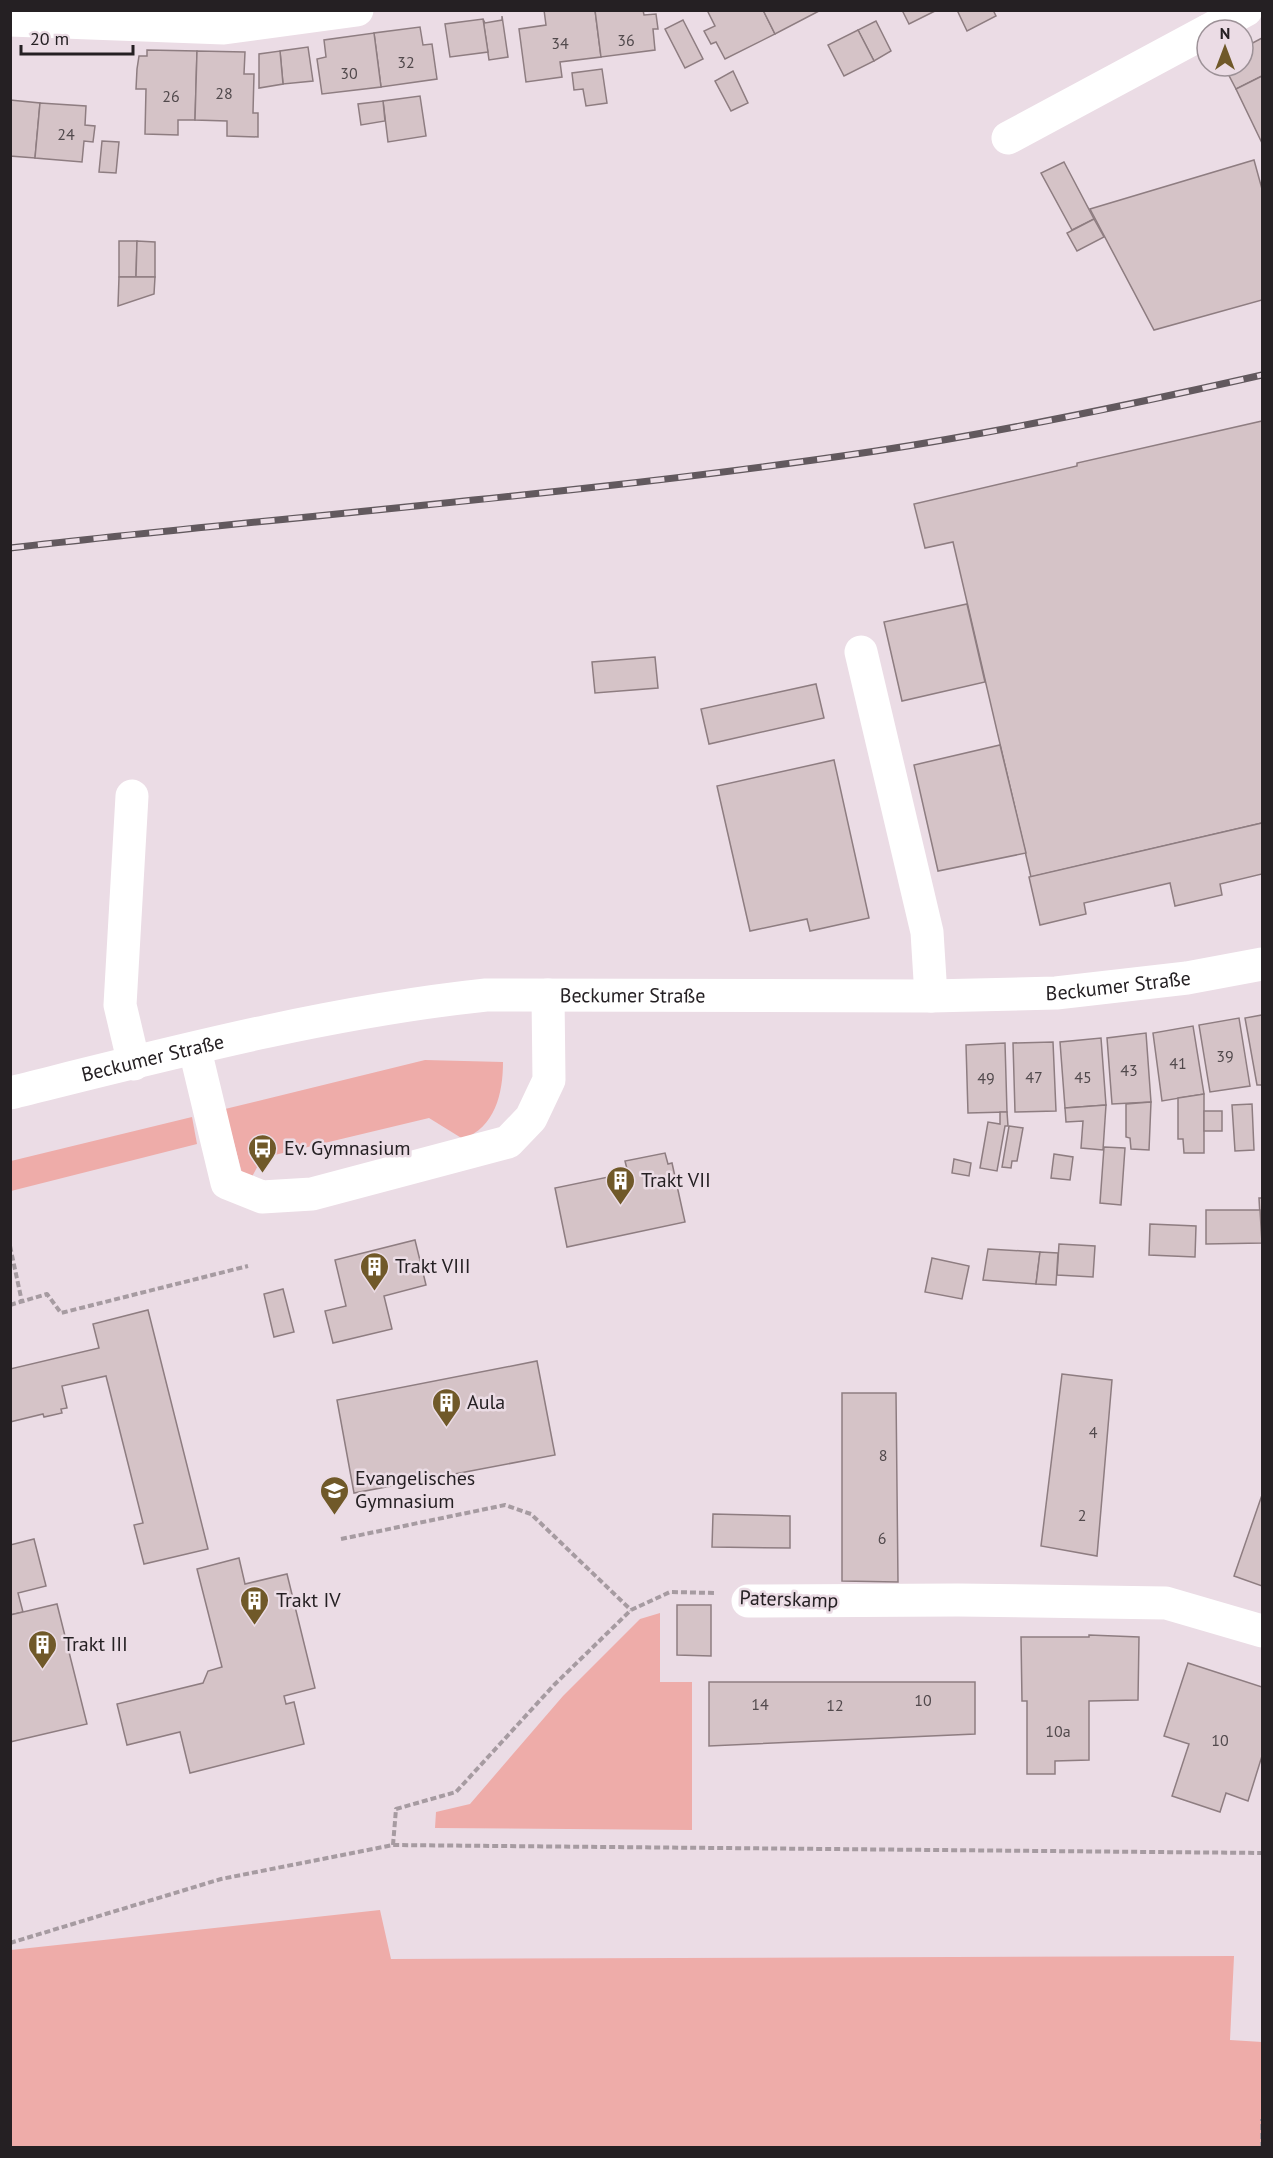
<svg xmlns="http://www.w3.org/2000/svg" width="1273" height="2158" font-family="'PT Sans',sans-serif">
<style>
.green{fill:#eeaca9}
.building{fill:#d5c3c7;stroke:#8e7d81;stroke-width:1.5}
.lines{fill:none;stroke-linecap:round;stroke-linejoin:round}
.path{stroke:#a69ba1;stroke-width:4;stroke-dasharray:6 3;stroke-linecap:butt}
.minor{stroke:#fff;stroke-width:33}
.major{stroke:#fff;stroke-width:33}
.rail-casing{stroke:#62595e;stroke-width:7}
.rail{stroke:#ebdce5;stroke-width:4.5;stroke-dasharray:14;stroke-linecap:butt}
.labels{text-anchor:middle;stroke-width:5;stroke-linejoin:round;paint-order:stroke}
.number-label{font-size:16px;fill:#51494c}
.street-label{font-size:20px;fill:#252023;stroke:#ebdce5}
.poi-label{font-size:20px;fill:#252023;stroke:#ebdce5;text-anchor:start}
</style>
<rect width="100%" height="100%" fill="#ebdce5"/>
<!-- green -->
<g class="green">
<path d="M425,1060L503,1062C503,1094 495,1127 463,1139L429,1118L262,1158L246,1188L225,1109Z"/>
<polygon points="192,1117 197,1144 11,1191 11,1161"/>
<polygon points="660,1613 660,1682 692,1682 692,1830 435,1828 436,1812 470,1804 563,1696 640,1619"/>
<polygon points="380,1910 391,1959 1234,1956 1230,2040 1262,2042 1262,2147 11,2147 11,1950"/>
</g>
<!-- building -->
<g class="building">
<polygon points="544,10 595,10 601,57 560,62 562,77 526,82 519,29 546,25"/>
<polygon points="595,10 643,10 644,15 656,14 658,29 653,29 655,50 601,57"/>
<polygon points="707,10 763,10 775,34 725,59 716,42 711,44 704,31 715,26"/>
<polygon points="763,10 819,10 819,11 775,34"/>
<polygon points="902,10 937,10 909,24"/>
<polygon points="957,10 993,10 996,16 967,31"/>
<polygon points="502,16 508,57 489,60 483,19 485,23 502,20"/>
<polygon points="483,19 488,52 450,57 445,24"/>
<polygon points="683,20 703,59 685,68 665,29"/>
<polygon points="876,21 891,51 874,61 858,30"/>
<polygon points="420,27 423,45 432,44 437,79 381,87 374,33"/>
<polygon points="858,30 874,61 844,76 828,45"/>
<polygon points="374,33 381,87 322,94 317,59 326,57 324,40"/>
<polygon points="1262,38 1262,76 1236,89 1224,66 1243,66 1243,48"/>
<polygon points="308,47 313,81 283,84 280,51"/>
<polygon points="147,50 197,51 195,120 178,120 178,135 145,134 146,89 136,89 137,69 139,56 147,56"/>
<polygon points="197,51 245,52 244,74 254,74 253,113 258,113 258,137 227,136 227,121 195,120"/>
<polygon points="280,51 283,84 259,88 259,54"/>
<polygon points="602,69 607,103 586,106 583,89 574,90 572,73"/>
<polygon points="733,71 748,103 731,111 715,81"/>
<polygon points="1262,76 1262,143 1236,89"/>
<polygon points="420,96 426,136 388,142 383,101"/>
<polygon points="10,100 40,103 35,158 10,156"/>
<polygon points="383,101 385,121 361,125 358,104"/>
<polygon points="40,103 86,106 85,125 95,126 93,142 84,141 82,162 35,158"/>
<polygon points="102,141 119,142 116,173 99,172"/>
<polygon points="1254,160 1262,189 1262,300 1154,330 1090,209"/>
<polygon points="1064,162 1094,219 1072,230 1041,173"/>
<polygon points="1094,219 1104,237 1077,251 1067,233"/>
<polygon points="119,241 137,241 136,277 119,277"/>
<polygon points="137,241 155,242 155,277 136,277"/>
<polygon points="119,277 155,277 154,294 118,306"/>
<polygon points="1262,421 1262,823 1031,877 953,542 925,548 914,504 1077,466 1077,463"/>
<polygon points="967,604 985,682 902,701 884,622"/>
<polygon points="655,657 658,688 595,693 592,662"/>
<polygon points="816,684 824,718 709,744 701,709"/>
<polygon points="1000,745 1026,853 938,871 914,765"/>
<polygon points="834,760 869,918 810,931 807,919 750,931 717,786"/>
<polygon points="1262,823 1262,874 1220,884 1222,895 1175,906 1170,883 1084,903 1086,914 1040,925 1029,877"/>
<polygon points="1262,1015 1262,1085 1257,1085 1245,1018"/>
<polygon points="1239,1018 1250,1086 1210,1092 1199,1025"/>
<polygon points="1193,1026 1204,1094 1162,1101 1153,1033"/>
<polygon points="1146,1033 1151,1102 1112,1104 1107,1038"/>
<polygon points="1101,1038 1106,1105 1065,1108 1060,1042"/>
<polygon points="1053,1042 1056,1111 1015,1112 1013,1043"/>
<polygon points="1005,1043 1007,1112 968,1113 966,1045"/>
<polygon points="1204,1094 1204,1153 1184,1153 1183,1139 1178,1139 1178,1098"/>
<polygon points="1151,1102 1149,1150 1131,1149 1130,1138 1126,1137 1126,1104"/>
<polygon points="1252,1104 1254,1150 1235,1151 1232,1105"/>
<polygon points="1106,1105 1103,1150 1081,1148 1083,1121 1066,1122 1065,1108"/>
<rect x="1204" y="1111" width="18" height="20"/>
<polygon points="1000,1112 1007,1112 1008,1126 1005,1126 997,1171 980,1168 988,1122 1000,1124"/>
<polygon points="1009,1126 1023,1128 1017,1161 1012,1161 1011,1168 1002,1167"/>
<polygon points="1104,1147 1125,1148 1121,1205 1100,1203"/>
<polygon points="665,1153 668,1164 672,1163 685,1222 567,1247 555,1188 628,1173 625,1161"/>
<polygon points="1054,1154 1073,1157 1070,1180 1051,1178"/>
<polygon points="954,1159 971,1163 969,1176 952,1173"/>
<polygon points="1259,1198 1262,1198 1262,1235 1261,1235"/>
<polygon points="1206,1210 1260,1210 1262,1243 1206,1244"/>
<polygon points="1150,1224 1196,1226 1195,1257 1149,1255"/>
<polygon points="415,1240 426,1285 384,1296 392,1329 333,1343 325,1311 346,1306 335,1260"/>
<polygon points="1059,1244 1095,1246 1093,1277 1057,1275"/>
<polygon points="988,1249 1040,1252 1036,1284 983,1280"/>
<polygon points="1040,1252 1058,1253 1056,1285 1036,1284"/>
<polygon points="932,1258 969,1266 962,1299 925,1292"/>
<polygon points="283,1289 294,1332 274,1337 264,1294"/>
<polygon points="148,1310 208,1549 144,1564 134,1525 143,1523 106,1376 62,1386 67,1408 61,1409 62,1413 44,1417 43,1414 10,1422 10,1369 99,1348 93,1324"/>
<polygon points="537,1361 555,1455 354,1493 337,1400"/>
<polygon points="1062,1374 1112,1380 1097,1556 1041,1546"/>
<polygon points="842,1393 896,1393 898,1582 842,1581"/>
<polygon points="1262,1495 1262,1586 1234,1576"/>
<polygon points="713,1514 790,1516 790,1548 712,1547"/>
<polygon points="34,1539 46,1586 18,1593 23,1612 10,1615 10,1545"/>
<polygon points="239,1558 245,1584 287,1574 315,1688 284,1696 286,1704 294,1702 304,1744 190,1773 180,1732 127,1745 117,1704 203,1683 208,1671 222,1667 197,1569"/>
<polygon points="57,1604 87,1724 10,1742 10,1615"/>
<polygon points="677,1605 711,1605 711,1656 677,1655"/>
<polygon points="1089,1635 1139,1637 1138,1700 1089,1701 1089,1760 1055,1761 1055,1774 1027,1774 1027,1701 1022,1701 1021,1637 1089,1637"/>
<polygon points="1188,1663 1262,1687 1262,1756 1248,1801 1226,1793 1220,1812 1172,1796 1189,1744 1164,1736"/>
<polygon points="709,1682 975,1682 975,1734 709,1746"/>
</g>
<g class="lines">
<!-- path -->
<g class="path">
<polyline points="10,1246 22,1302"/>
<polyline points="10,1305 47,1294 61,1313 248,1266"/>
<polyline points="341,1539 505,1505 531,1514 631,1610"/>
<polyline points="393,1845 396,1809 456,1792 554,1685 631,1610 670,1592 716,1593"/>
<polyline points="10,1943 221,1879 393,1845 1262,1853"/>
<polyline points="1262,2148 1262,2119"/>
</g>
<!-- minor -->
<g class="minor">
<polyline points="10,20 224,28 357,10"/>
<polyline points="1209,30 1246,10"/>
<polyline points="1008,138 1207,31"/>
<polyline points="861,652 927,932 931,996"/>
<polyline points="132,796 120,1005 134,1064"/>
<polyline points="195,1050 227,1183 262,1197 312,1194 508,1142 531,1118 549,1080 548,995"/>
<polyline points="748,1601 958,1600 1166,1603 1262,1631"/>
</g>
<!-- major -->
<path class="major" id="s1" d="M10,1093C167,1054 326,1012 486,995L931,996L1056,993L1187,978L1262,964"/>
<defs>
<path id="rail" d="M10,548C299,515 589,494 876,451C1006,431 1134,404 1262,375"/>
</defs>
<!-- rail casing -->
<use href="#rail" class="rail-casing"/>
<!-- rail -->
<use href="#rail" class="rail"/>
</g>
<!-- icons -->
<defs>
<symbol id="bus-pin" viewBox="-11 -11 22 30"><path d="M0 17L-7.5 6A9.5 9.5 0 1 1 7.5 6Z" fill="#705929" stroke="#ebdce5"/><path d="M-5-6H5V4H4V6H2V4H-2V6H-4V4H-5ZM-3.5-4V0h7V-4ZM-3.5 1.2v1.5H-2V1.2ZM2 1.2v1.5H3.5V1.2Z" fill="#fff"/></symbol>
<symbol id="building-pin" viewBox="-11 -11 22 30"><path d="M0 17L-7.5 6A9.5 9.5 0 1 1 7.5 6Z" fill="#705929" stroke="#ebdce5"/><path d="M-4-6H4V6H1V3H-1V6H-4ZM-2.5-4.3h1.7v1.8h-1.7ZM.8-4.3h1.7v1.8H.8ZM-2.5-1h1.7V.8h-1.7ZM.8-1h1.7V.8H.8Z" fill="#fff"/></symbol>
<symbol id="school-pin" viewBox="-11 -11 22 30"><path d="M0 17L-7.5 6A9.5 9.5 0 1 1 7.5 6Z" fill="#705929" stroke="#ebdce5"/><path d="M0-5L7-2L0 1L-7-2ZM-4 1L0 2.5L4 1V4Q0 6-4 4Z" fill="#fff"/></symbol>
</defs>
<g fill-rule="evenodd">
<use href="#bus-pin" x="246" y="1132" width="33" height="45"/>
<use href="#building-pin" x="604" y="1164" width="33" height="45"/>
<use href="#building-pin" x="358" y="1250" width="33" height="45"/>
<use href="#building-pin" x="430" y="1386" width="33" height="45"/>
<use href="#school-pin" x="318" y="1474" width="33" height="45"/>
<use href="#building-pin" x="238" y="1584" width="33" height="45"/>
<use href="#building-pin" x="26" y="1628" width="33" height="45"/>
</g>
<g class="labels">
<!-- number labels -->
<g class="number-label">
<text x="626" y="46">36</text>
<text x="560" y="49">34</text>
<text x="406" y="68">32</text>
<text x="349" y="79">30</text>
<text x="224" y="99">28</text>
<text x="171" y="102">26</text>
<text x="66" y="140">24</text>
<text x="1225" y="1062">39</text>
<text x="1178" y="1069">41</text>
<text x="1129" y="1076">43</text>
<text x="1034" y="1083">47</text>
<text x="1083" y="1083">45</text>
<text x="986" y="1084">49</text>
<text x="1093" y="1438">4</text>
<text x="883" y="1461">8</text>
<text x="1082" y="1521">2</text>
<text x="882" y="1544">6</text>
<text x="923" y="1706">10</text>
<text x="760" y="1710">14</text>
<text x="835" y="1711">12</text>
<text x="1058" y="1737">10a</text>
<text x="1220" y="1746">10</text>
</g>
<!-- street labels -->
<g class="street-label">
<text dy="7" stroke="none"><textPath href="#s1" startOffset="1119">Beckumer Straße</textPath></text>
<text dy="7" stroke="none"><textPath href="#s1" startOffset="633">Beckumer Straße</textPath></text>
<text dy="7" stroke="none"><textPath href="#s1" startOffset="147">Beckumer Straße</textPath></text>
<text transform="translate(789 1599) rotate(2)" y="7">Paterskamp</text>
</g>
<!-- poi labels -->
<g class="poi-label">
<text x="284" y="1155">Ev. Gymnasium</text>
<text x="641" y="1187">Trakt VII</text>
<text x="395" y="1273">Trakt VIII</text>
<text x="467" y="1409">Aula</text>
<text x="355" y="1485">Evangelisches<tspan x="355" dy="23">Gymnasium</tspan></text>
<text x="276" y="1607">Trakt IV</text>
<text x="63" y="1651">Trakt III</text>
</g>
</g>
<!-- border -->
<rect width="1273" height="2158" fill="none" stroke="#252023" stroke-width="24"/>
<!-- north arrow -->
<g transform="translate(1225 48)"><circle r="28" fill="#ebdce5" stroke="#9c9197" stroke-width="1.5"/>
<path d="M0-4.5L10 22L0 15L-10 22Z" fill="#705929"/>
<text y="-9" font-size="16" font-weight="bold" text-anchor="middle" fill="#252023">N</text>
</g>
<!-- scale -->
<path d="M21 45v9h112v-9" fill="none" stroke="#252023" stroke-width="3"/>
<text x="30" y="45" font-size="18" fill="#252023" stroke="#ebdce5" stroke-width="4.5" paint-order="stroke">20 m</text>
</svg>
